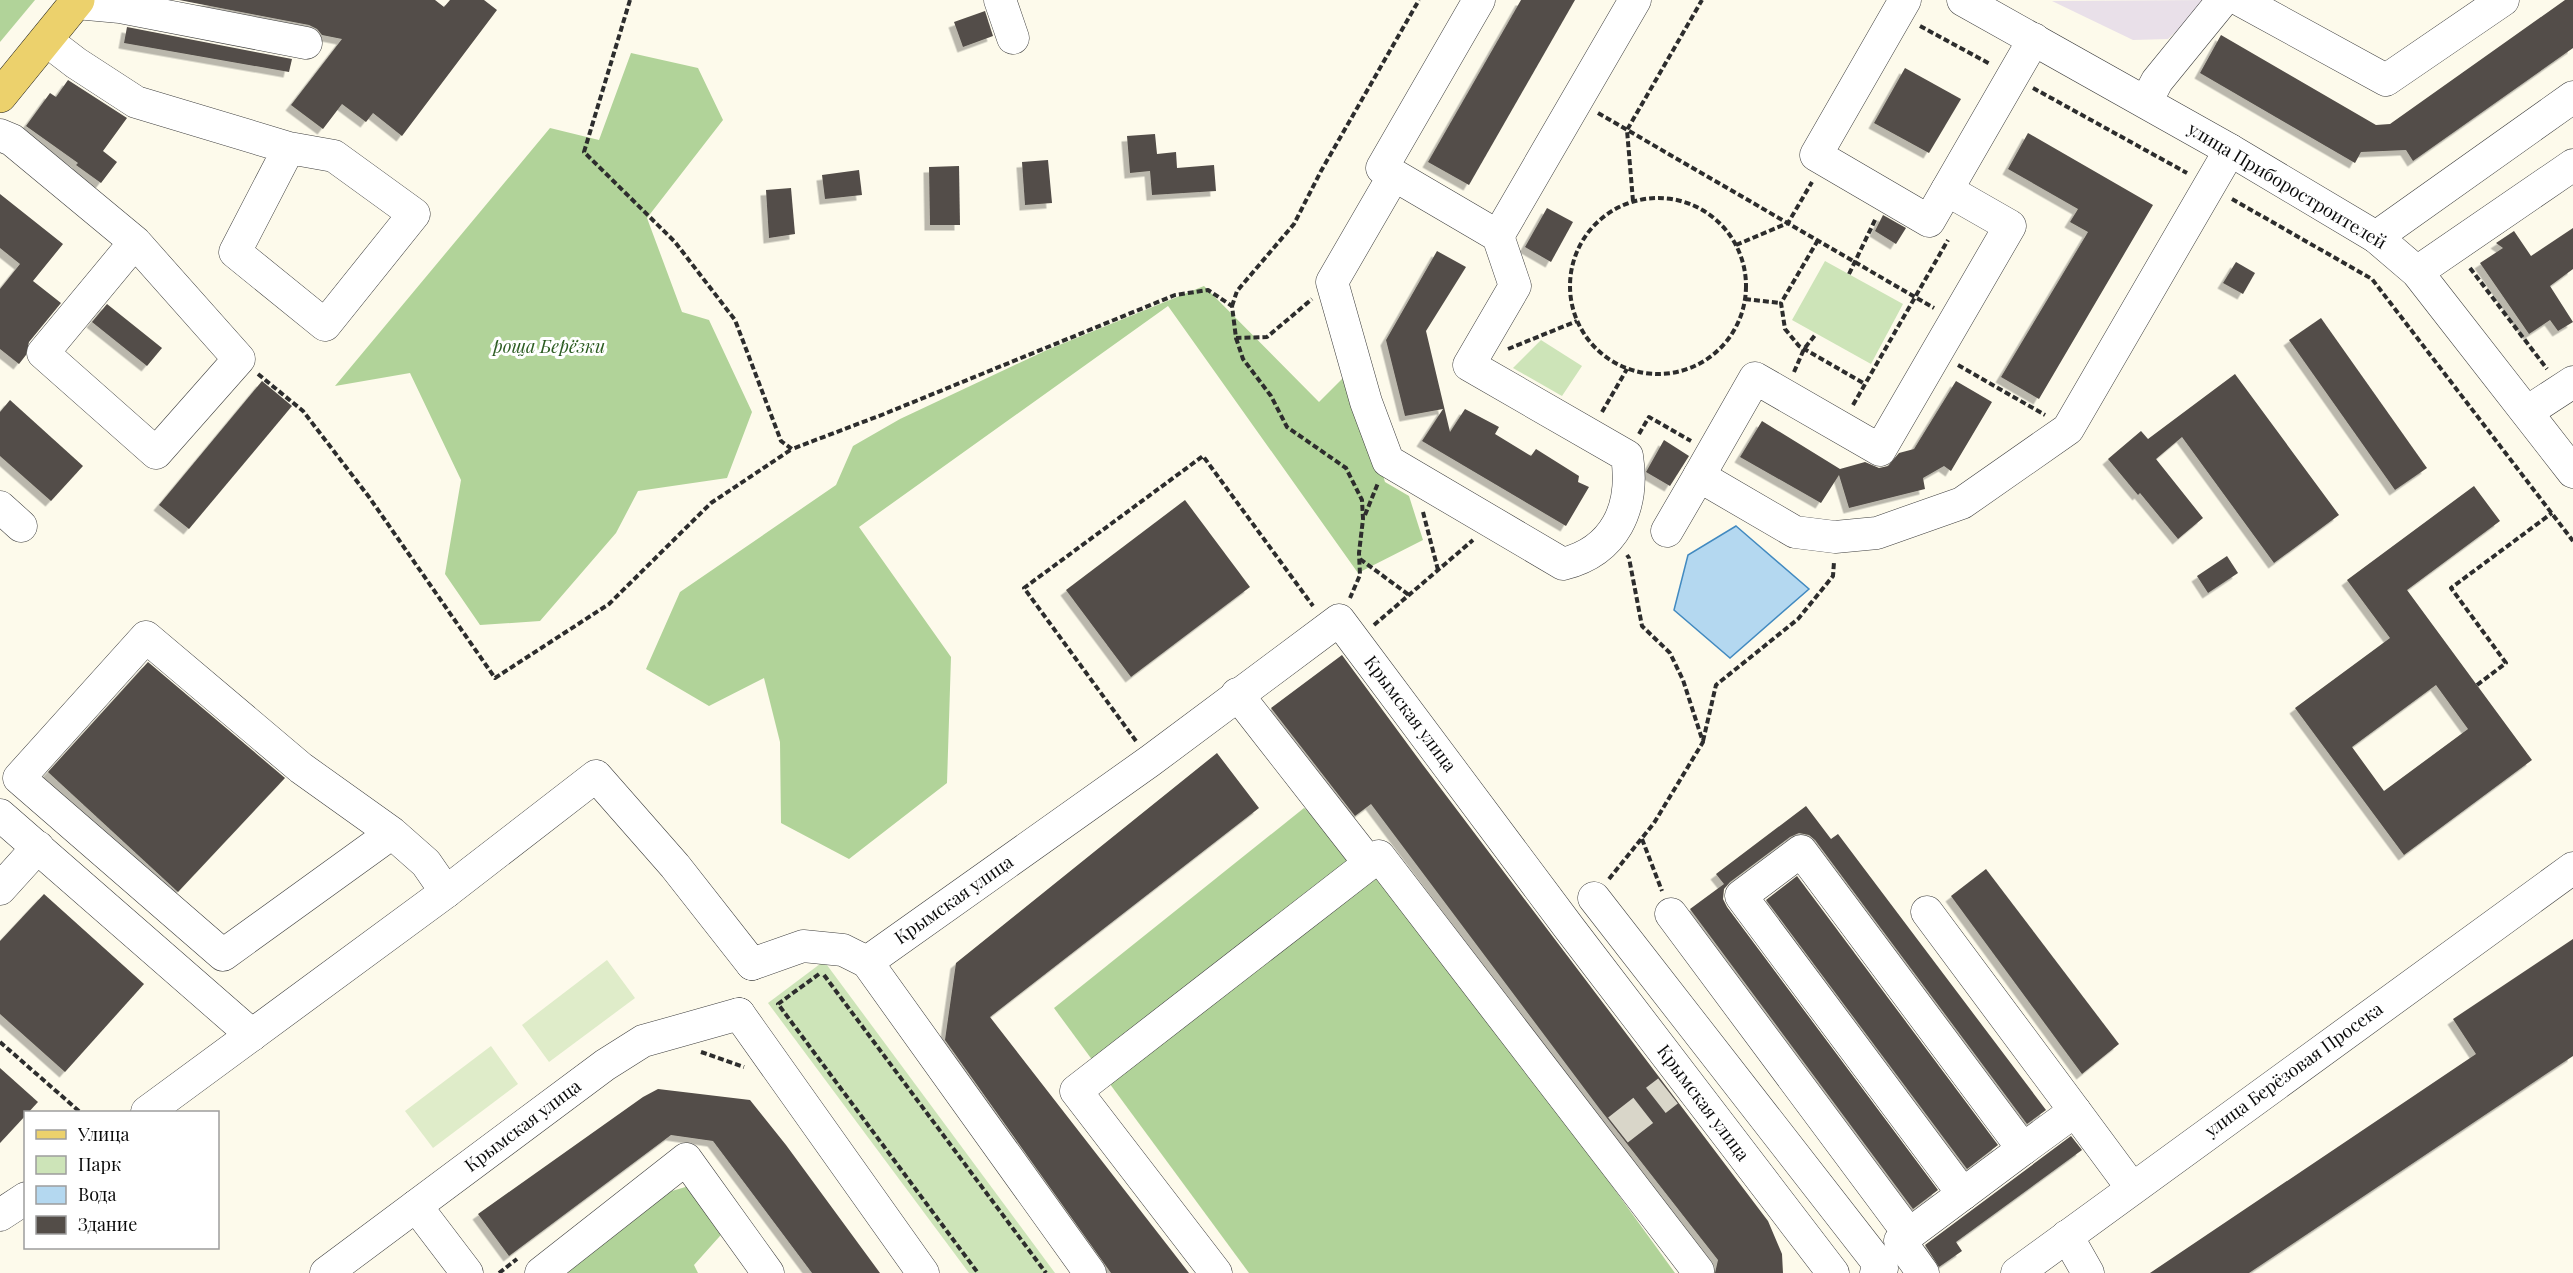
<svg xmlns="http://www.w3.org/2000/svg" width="2573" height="1273" font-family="'Playfair Display',serif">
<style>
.industrial{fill:#e9e0e9}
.green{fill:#cde4b8}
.forest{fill:#b1d399}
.pitch{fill:#dfecc9}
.water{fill:#b4d8f0;stroke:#428ac0;stroke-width:1.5}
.building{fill:#534d48;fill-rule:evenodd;filter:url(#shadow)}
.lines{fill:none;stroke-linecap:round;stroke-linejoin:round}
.minor-tunnel{stroke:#d9d6c9;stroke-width:32;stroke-dasharray:32 16;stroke-linecap:butt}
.minor-casing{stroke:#3e3e3e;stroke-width:33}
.major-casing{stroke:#1c1c1c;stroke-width:34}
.path{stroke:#2d2d2d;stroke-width:4;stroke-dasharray:6 3;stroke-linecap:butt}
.minor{stroke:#fff;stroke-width:32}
.major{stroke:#ecd16c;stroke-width:33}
.labels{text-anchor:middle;stroke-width:6;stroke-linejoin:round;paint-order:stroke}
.street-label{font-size:18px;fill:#0b0b0b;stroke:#fff}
.park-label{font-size:18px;font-style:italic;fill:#2c5c22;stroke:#fff}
</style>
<defs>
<filter id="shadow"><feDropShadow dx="-5.5" dy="5.5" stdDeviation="0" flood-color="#0004"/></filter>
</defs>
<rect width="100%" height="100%" fill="#fdfaeb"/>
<!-- industrial -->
<polygon class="industrial" points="2209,0 2168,39 2133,40 2052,1"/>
<!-- green -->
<g class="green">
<polygon points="1825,261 1903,304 1871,364 1792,320"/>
<polygon points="1541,340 1582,366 1562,396 1513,368"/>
<polygon points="824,961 1055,1273 969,1273 768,1003"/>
</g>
<!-- forest -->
<g class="forest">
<polygon points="0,0 35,0 0,42"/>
<polygon points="631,53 698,68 723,120 647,218 682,312 709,320 752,412 727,478 638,491 616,533 540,621 480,625 445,574 461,480 410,373 335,386 550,128 599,140"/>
<polygon points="1204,286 1319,402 1347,374 1361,405 1385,482 1409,496 1423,540 1358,573 1168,306 859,527 951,657 947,783 849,859 781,823 780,742 764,678 709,706 646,669 680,592 836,485 853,446 900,419 1047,350"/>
<polygon points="1304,808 1376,867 1427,930 1675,1273 1249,1273 1054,1008"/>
<polygon points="689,1186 728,1227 694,1265 698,1273 567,1273 665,1193"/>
</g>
<!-- pitch -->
<g class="pitch">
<polygon points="607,960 635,998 549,1062 522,1025"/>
<polygon points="491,1046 518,1084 433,1148 405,1111"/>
</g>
<!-- water -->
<polygon class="water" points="1736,526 1809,589 1730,658 1674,610 1688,555"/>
<!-- building -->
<g class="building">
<polygon points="179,0 435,0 444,7 450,0 484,0 497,10 402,136 373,113 366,122 342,104 323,129 291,105 342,39 322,35 317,29 309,25"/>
<polygon points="1521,0 1575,0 1469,185 1428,162"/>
<polygon points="2565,0 2573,0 2573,48 2413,161 2406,150 2361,152 2355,163 2200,73 2221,35 2376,125 2390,124"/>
<polygon points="985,11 993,36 963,47 954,22"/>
<polygon points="127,27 292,59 289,72 124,43"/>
<polygon points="1905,68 1961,99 1929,153 1874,123"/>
<polygon points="68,80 127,118 103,151 117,162 101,183 76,165 78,163 26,126 50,93 56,97"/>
<polygon points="2028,133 2153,205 2039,399 2001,377 2088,232 2070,222 2078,209 2008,169"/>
<polygon points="1155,134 1157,154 1176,152 1177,168 1214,165 1216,191 1152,195 1150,171 1130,173 1127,136"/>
<polygon points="1048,160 1052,203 1025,205 1022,162"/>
<polygon points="959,166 960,225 930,225 929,167"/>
<polygon points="859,170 862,195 825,199 822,175"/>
<polygon points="791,188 795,234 769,238 766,190"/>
<polygon points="0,194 63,244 33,281 61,303 29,342 26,355 19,364 0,349 0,289 20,264 0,248"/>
<polygon points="1547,208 1573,222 1551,262 1525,247"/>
<polygon points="1883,215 1906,228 1896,244 1875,231"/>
<polygon points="2573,228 2573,269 2550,286 2573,322 2558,331 2550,320 2529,334 2480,263 2503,248 2496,243 2514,231 2531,256"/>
<polygon points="1437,251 1466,267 1426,331 1450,432 1465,409 1499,427 1495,434 1531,456 1536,449 1579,476 1578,482 1589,487 1566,526 1422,441 1443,409 1405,416 1386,340"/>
<polygon points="2236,262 2255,273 2243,294 2223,283"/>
<polygon points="107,304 162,348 147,366 92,322"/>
<polygon points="2321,318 2427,468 2395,490 2289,340"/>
<polygon points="2235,374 2339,515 2274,563 2182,437 2156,459 2203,518 2178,539 2140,493 2138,495 2108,459 2141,431 2148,439"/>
<polygon points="262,381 292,406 189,529 159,505"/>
<polygon points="1956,381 1992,402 1951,471 1944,466 1923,478 1925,489 1849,508 1839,475 1821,503 1740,457 1762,421 1840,469 1865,462 1879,468 1888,466 1899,453 1914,449"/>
<polygon points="10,400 83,466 51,501 0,456 0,412"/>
<polygon points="1664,440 1689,456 1670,486 1646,472"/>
<path d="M2474,486L2500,521L2407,590L2532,760L2404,855L2295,708L2390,638L2347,580ZM2436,685L2468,729L2384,791L2352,747Z"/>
<polygon points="1185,500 1250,587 1131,677 1066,590"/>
<polygon points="2227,556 2238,573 2208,593 2197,576"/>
<polygon points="1342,655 1423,765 1768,1221 1782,1254 1783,1273 1715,1273 1718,1260 1599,1108 1371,804 1355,816 1271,708"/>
<polygon points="148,662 285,778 178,892 48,772"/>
<polygon points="1217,753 1259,808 990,1017 1189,1273 1111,1273 945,1040 956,963"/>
<polygon points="1806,806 1831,839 1838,834 2046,1110 2027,1124 1815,840 1809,835 1799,833 1790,837 1730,882 1724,889 1723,899 1727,907 1938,1190 1913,1209 1690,909 1724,884 1716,874"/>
<polygon points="1986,869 2119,1044 2082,1074 1951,896"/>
<polygon points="1797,876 1998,1145 1967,1169 1766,900"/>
<polygon points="44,894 144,984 65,1072 0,1014 0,941"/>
<polygon points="2573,939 2573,1056 2249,1273 2150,1273 2476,1054 2453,1019"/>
<polygon points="0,1068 38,1102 0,1143"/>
<polygon points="658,1089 750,1100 786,1145 880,1273 812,1273 713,1141 671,1135 509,1256 478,1214 643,1097"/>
<polygon points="2071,1136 2082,1150 1956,1242 1962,1251 1939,1267 1925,1245"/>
</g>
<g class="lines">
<!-- minor-tunnel -->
<polyline class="minor-tunnel" points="1618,1130 1668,1091"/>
<defs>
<g id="minor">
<polyline points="1000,0 1013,38"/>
<polyline points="1905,0 1816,155 1929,221 2034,39"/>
<polyline points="1963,0 2230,150 2376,237 2417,272 2573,472"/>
<polyline points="2240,0 2386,80 2503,0"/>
<polyline points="76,3 120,7 306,43"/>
<polyline points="46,40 76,63 136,102 289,148 334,156 414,214 325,325 235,252 289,148"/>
<polyline points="2146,102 2157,81 2223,0"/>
<polyline points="0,135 12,140 135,242 239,359 156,453 43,353 135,242"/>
<path d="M1394,175L1332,282L1366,402L1388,461L1563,564C1615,551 1635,508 1627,456L1469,365L1515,286L1498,236L1382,168L1479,0"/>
<polyline points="1498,236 1635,0"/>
<polyline points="2376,237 2573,97"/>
<polyline points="2417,272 2573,165"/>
<polyline points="2527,412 2573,382"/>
<polyline points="1699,476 1755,378 1880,450 2010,226 1947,190"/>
<polyline points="0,507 21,526"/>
<polyline points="1667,531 1699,476 1795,532 1835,537 1877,533 1962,503 2068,429 2230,150"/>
<polyline points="1237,694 1369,863"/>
<polyline points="0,815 252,1035"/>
<polyline points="392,833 223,955 19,778 146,637 301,768 392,833 426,863 446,892"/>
<polyline points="0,889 38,847"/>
<polyline points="1594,898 1882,1268 1876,1273"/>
<polyline points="1927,912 2075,1111"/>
<polyline points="1671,914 1909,1234"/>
<polyline points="867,962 1150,761 1339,620 1570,929 1833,1273"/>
<polyline points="752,964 803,946 843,950 867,962 1090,1273"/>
<polyline points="739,1014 923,1273"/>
<polyline points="147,1112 446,892 596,776 675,866 752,964"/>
<polyline points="1963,1194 1741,896 1801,851 2023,1149 2075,1111 2132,1188"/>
<polyline points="416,1206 467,1273"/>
<polyline points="0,1215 26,1198"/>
<polyline points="2067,1236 2088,1273"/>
<polyline points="326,1273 605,1065 643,1041 739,1014"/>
<polyline points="541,1273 686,1159 768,1273"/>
<polyline points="1216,1273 1076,1091 1379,856 1698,1271 1695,1273"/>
<polyline points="1923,1273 1900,1241 2023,1149"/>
<polyline points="2017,1273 2573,868"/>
</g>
<polyline id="major" points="0,96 78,0"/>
</defs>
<!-- minor casing -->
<use href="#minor" class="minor-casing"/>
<!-- major casing -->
<use href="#major" class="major-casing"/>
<!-- path -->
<g class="path">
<polyline points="630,0 584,152 675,242 735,320 781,441 792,449 884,414 1175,295 1208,290 1232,306 1236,338 1267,337 1312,299"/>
<polyline points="1920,26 1990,64"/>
<polyline points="2033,88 2187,173"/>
<polyline points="1598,113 1934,308"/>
<circle cx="1658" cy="286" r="88"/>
<polyline points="2232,199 2372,279 2573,541"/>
<polyline points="1633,201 1627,130 1702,0"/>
<polyline points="1818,240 1781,303 1785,329 1799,346 1865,384"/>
<polyline points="1736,245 1788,223 1812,182"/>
<polyline points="2470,268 2547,369"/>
<polyline points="1849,274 1876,218"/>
<polyline points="1745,299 1781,303"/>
<polyline points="1232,306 1237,291 1294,224 1321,171 1419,0"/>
<polyline points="1236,338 1243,359 1271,396 1287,427 1346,468 1362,500 1363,519 1359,553 1360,575 1350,598"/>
<polyline points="1508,349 1577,321"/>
<polyline points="1958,365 2045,415"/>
<polyline points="1794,372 1804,349 1816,334"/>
<polyline points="258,374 303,411 369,497 495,678 609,604 711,503 792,449"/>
<polyline points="1853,405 1948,240"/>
<polyline points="1602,412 1627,369"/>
<polyline points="1639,434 1649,417 1691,441"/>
<polyline points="1423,512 1438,570"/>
<polyline points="1365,515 1378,483"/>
<polyline points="1360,559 1409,595"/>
<polyline points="1374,625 1473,540"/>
<polyline points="2477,685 2506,663 2451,588 2552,513"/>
<polyline points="1136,741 1024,588 1203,456 1313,606"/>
<polyline points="1703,741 1716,685 1798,619 1833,576 1834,562"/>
<polyline points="1642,839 1662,891"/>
<polyline points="1609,879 1654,823 1703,742 1683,680 1670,653 1642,626 1629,558 1627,555"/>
<polyline points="819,974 778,1004 978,1273"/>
<polyline points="824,975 1046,1273"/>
<polyline points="0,1042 80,1112"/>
<polyline points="701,1052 744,1067"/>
<polyline points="499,1273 517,1259"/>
</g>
<!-- minor -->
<use href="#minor" class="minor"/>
<!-- major -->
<use href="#major" class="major"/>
</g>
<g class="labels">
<!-- street labels -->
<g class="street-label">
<text transform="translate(2287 186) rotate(31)" y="6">улица Приборостроителей</text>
<text transform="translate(1410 714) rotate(53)" y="6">Крымская улица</text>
<text transform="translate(954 900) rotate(-35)" y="6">Крымская улица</text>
<text transform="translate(2294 1070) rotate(-36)" y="6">улица Берёзовая Просека</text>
<text transform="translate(1703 1103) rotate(53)" y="6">Крымская улица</text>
<text transform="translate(523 1126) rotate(-37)" y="6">Крымская улица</text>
</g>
<!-- park labels -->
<g class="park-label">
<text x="549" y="353">роща Берёзки</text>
</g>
</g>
<!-- legend -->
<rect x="24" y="1111" width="195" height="138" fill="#ffffff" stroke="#9d9d9d" stroke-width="1.5"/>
<rect x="36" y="1130" width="30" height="9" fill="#ecd16c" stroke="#9d9d9d" stroke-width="1.5"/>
<text x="78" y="1141" font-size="18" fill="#0b0b0b">Улица</text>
<rect x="36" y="1156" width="30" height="18" fill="#cde4b8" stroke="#9d9d9d" stroke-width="1.5"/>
<text x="78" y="1171" font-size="18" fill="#0b0b0b">Парк</text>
<rect x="36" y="1186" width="30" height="18" fill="#b4d8f0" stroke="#9d9d9d" stroke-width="1.5"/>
<text x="78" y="1201" font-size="18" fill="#0b0b0b">Вода</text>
<rect x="36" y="1216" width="30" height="18" fill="#534d48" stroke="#9d9d9d" stroke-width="1.5"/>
<text x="78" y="1231" font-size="18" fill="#0b0b0b">Здание</text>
</svg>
